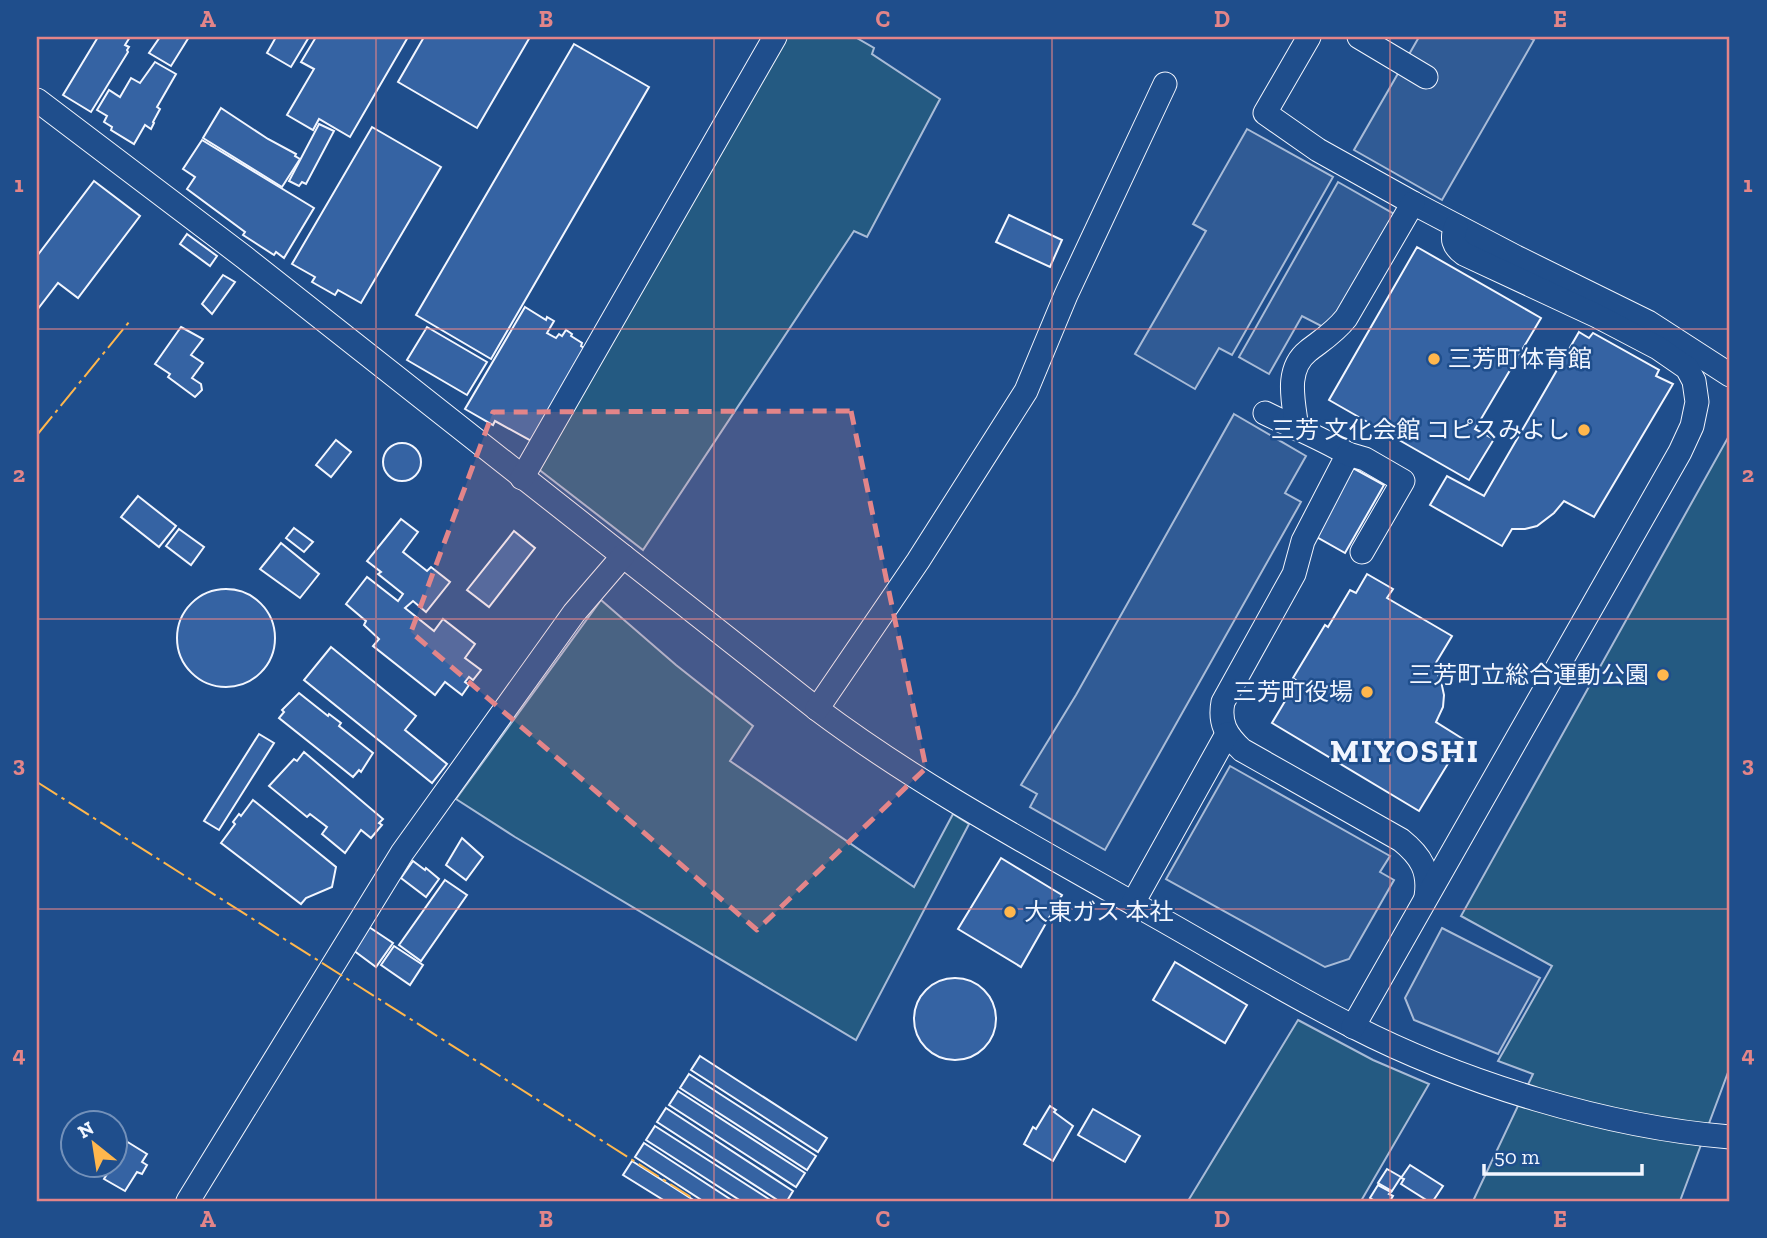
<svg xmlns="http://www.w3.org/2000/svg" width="1767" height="1238" font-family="'Zilla Slab','Noto Sans JP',serif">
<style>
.green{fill:#245a82;stroke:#a8bbd7;stroke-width:2}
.parking{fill:#305b95;stroke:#a8bbd7;stroke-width:2}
.building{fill:#3563a3;stroke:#f2f6ff;stroke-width:2}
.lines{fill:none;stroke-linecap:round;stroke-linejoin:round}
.minor-casing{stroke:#f2f6ff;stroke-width:25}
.minor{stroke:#1f4e8c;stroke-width:23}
.power{stroke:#ffb74d;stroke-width:2;stroke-dasharray:24 5 3.5 5;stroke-linecap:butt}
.marked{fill:#e38589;fill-opacity:0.2;stroke:#e38589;stroke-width:5;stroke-dasharray:14 9;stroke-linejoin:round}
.grid{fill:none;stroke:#e38589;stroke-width:2;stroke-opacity:0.55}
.poi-dot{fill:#ffb74d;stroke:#1f4e8c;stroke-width:2.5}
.labels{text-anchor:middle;stroke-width:5;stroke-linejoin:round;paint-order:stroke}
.poi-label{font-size:24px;fill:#f2f6ff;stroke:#1f4e8c;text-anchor:end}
.district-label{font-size:32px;font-weight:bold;letter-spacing:2px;fill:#f2f6ff;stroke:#1f4e8c}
.neatline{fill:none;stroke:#e38589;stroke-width:2.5}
.grid-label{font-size:23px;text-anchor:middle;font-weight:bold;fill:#e38589}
</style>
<rect width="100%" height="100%" fill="#1f4e8c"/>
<!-- green -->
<g class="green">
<polygon points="786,37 855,37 874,48 872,54 940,99 867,237 854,231 643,550 537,468"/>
<polygon points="1730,434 1730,1067 1680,1201 1473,1201 1533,1074 1498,1061 1552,966 1461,916"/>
<polygon points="601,600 676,665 753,726 730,761 914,887 953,814 969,824 856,1040 515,837 456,799"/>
<polygon points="1298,1020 1373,1060 1429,1084 1361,1201 1188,1201"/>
</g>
<!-- parking -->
<g class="parking">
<polygon points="1419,37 1528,37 1534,40 1442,200 1354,150"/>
<polygon points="1247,129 1333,177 1232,355 1219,348 1195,389 1135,354 1206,231 1193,224"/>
<polygon points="1338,182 1394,214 1329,330 1302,316 1269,374 1239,357"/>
<polygon points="1234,414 1306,456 1285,493 1301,502 1105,850 1030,807 1037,794 1021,785 1076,695"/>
<polygon points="1230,766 1390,856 1380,872 1394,880 1349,959 1325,967 1166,879"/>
<polygon points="1442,928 1540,978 1498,1054 1414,1020 1405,998"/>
</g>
<!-- building -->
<g class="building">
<polygon points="98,37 130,37 125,45 129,47 127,50 128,52 91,112 63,95"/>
<polygon points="160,37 189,37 171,66 149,53"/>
<polygon points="276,37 309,37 291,67 267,53"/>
<polygon points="316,37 408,37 350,137 319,119 313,130 287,115 314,69 301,62"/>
<polygon points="424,37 530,37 477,128 398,82"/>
<polygon points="574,44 649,87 491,359 416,315"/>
<polygon points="155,62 176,74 157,107 160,109 153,122 154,123 151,129 145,125 134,144 111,130 112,127 104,122 107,116 97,110 109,90 120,97 131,78 140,83"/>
<polygon points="221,108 268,139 296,154 295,156 300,159 282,187 203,138"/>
<polygon points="319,124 334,131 306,184 302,182 299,186 289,181"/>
<polygon points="372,127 441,167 361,303 338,290 335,295 312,282 315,277 292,264"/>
<polygon points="202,140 314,208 284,258 276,252 274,255 243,235 245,232 187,189 195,177 183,169"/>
<polygon points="94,181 140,216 78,298 58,283 37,310 37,256"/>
<polygon points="1009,215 1062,240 1050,267 996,242"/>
<polygon points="187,234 217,256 210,266 180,244"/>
<polygon points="1417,247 1541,318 1475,429 1494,439 1469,480 1329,400"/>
<polygon points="223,275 235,282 212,314 202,304"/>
<polygon points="525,307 546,320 547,317 554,321 547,333 556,338 559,334 562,336 566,330 572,334 571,336 582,343 581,346 587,350 533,442 495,421 493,425 465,409"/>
<polygon points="181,327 203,339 191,355 203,363 192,378 201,384 202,390 195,397 168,377 170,374 155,364"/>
<polygon points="427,327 487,362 467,395 407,360"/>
<polygon points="1579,332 1589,338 1593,333 1659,370 1656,376 1673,384 1594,517 1564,501 1554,513 1537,526 1525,529 1512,529 1502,546 1430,505 1447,476 1484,496"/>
<polygon points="336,440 351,452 331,477 316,465"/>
<circle cx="402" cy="462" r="19"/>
<polygon points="1353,468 1384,485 1345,553 1315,536"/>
<polygon points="138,496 176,526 159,547 121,517"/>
<polygon points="401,519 418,532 403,552 427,571 431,567 450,582 426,612 413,601 405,608 434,631 443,619 475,644 465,658 481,670 473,680 469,677 465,682 469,685 462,695 445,682 435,695 373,646 379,639 364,625 366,621 346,604 367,577 398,601 403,594 378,574 381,572 367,561"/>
<polygon points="294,528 313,542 304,552 286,538"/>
<polygon points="179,529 204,547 191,565 166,546"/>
<polygon points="514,531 535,548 489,607 467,590"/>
<polygon points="281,543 319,574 300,598 260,569"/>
<polygon points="1367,574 1393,589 1387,598 1452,636 1434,666 1441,681 1444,695 1443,707 1436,722 1463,739 1419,811 1272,723 1297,681 1293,678 1325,625 1328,627 1350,590 1356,593"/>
<circle cx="226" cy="638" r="49"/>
<polygon points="331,647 416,716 405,730 447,764 432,783 304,680"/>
<polygon points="299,693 328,716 329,714 341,723 339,726 373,753 361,772 359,770 353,777 279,718 284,712 282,710"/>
<polygon points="259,734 274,743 219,830 204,821"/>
<polygon points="304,752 383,819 379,823 382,825 371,838 361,830 345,853 322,834 327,827 310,814 307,817 269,786 294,759 297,761"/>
<polygon points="253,800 336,867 332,887 306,898 301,904 221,843 235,824 233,822 239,814 241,816"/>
<polygon points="462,838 483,857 466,880 446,865"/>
<polygon points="1001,858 1062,895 1021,967 958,929"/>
<polygon points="413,861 425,870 426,868 439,879 426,897 401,878"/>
<polygon points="445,880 467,895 421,961 399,945"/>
<polygon points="366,925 393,943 376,967 353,950"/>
<polygon points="394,946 423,965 410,985 381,965"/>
<polygon points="1175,962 1247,1005 1225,1043 1153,1000"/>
<circle cx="955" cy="1019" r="41"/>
<polygon points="700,1056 827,1138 818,1152 691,1070"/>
<polygon points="689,1074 816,1156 807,1170 680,1088"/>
<polygon points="678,1091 805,1173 796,1187 669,1105"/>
<polygon points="1050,1106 1056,1110 1054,1112 1073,1126 1053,1161 1024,1144 1033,1127 1036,1129"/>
<polygon points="666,1108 793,1191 787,1201 779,1201 657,1122"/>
<polygon points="1093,1109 1140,1136 1125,1162 1078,1135"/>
<polygon points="655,1126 772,1201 741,1201 646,1140"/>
<polygon points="126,1141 147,1154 142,1162 147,1165 142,1174 137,1172 125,1191 104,1179 113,1164 116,1164 116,1160"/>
<polygon points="644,1143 733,1201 703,1201 635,1157"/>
<polygon points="632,1161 695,1201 665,1201 623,1175"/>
<polygon points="1410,1165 1443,1186 1433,1201 1428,1201 1401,1184 1404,1179 1401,1178"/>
<polygon points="1387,1169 1401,1177 1392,1191 1378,1183"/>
<polygon points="1378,1185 1391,1192 1389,1194 1393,1196 1390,1201 1375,1201 1370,1198"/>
</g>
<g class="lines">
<defs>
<g id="minor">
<polyline points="1309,37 1265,113 1318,150 1413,203 1516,257 1648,322 1730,375"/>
<polyline points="1359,37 1426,77"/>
<path d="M37,100L244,257L817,709C917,784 1027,843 1136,905C1208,945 1279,989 1352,1026C1463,1083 1606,1127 1730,1137"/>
<path d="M1265,413C1293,427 1321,438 1348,454L1303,541L1294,574L1223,702C1219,723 1226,735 1242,750L1401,840C1421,856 1430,871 1426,897"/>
<path d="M1297,429C1294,403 1284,370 1308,351C1322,340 1334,333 1346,318L1413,203"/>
<polyline points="1348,454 1365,459 1403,481 1362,552"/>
<polyline points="522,478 775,37"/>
<polyline points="817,709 918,561 1026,391 1066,295 1165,84"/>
<polyline points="1133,903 1227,734"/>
<path d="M1353,1027L1680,452L1692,426L1697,402L1694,381L1687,368L1658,348L1597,316L1464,254C1453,246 1451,239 1456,226"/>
<polyline points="188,1201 402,853 574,613 623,556"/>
</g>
</defs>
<!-- minor casing -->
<use href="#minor" class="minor-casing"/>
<!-- minor -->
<use href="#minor" class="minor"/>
<!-- power -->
<g class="power">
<polyline points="37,435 129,322"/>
<polyline points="37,782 697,1201"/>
</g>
</g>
<!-- marked area -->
<path class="marked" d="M851,411L926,768L757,930L411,632L493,412Z"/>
<!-- grid -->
<path class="grid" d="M376,37V1201M714,37V1201M1052,37V1201M1390,37V1201M37,329H1730M37,619H1730M37,909H1730"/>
<!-- markers -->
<g class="poi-dot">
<circle cx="1434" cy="359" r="7"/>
<circle cx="1584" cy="430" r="7"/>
<circle cx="1663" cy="675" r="7"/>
<circle cx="1367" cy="692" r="7"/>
<circle cx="1010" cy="912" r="7"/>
</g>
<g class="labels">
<!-- poi labels -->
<g class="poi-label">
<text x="1448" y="367" text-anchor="start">三芳町体育館</text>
<text x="1570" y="438">三芳 文化会館 コピスみよし</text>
<text x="1649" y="683">三芳町立総合運動公園</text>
<text x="1353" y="700">三芳町役場</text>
<text x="1024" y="920" text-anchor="start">大東ガス 本社</text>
</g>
<!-- district labels -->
<g class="district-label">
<text x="1405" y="762">MIYOSHI</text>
</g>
</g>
<!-- border -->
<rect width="1767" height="1238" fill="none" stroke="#1f4e8c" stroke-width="77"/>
<!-- north arrow -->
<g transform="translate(94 1144) rotate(330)"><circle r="33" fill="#1f4e8c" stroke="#7391ba" stroke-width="2"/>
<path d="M0-5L12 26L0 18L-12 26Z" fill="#ffb74d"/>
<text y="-10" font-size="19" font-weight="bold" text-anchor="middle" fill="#f2f6ff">N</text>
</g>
<!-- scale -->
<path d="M1484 1164v10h158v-10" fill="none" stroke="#f2f6ff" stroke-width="3.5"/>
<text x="1494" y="1164" font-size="21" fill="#f2f6ff" stroke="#1f4e8c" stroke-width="5" paint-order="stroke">50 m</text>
<rect x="38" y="38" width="1690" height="1162" class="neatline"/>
<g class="grid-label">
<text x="208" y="27">A</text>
<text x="546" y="27">B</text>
<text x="883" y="27">C</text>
<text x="1222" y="27">D</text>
<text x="1560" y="27">E</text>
<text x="19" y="192">1</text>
<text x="1748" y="192">1</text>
<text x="19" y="482">2</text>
<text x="1748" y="482">2</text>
<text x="19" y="772">3</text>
<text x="1748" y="772">3</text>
<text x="19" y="1062">4</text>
<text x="1748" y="1062">4</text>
<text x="208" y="1227">A</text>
<text x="546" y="1227">B</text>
<text x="883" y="1227">C</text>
<text x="1222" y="1227">D</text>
<text x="1560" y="1227">E</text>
</g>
</svg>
